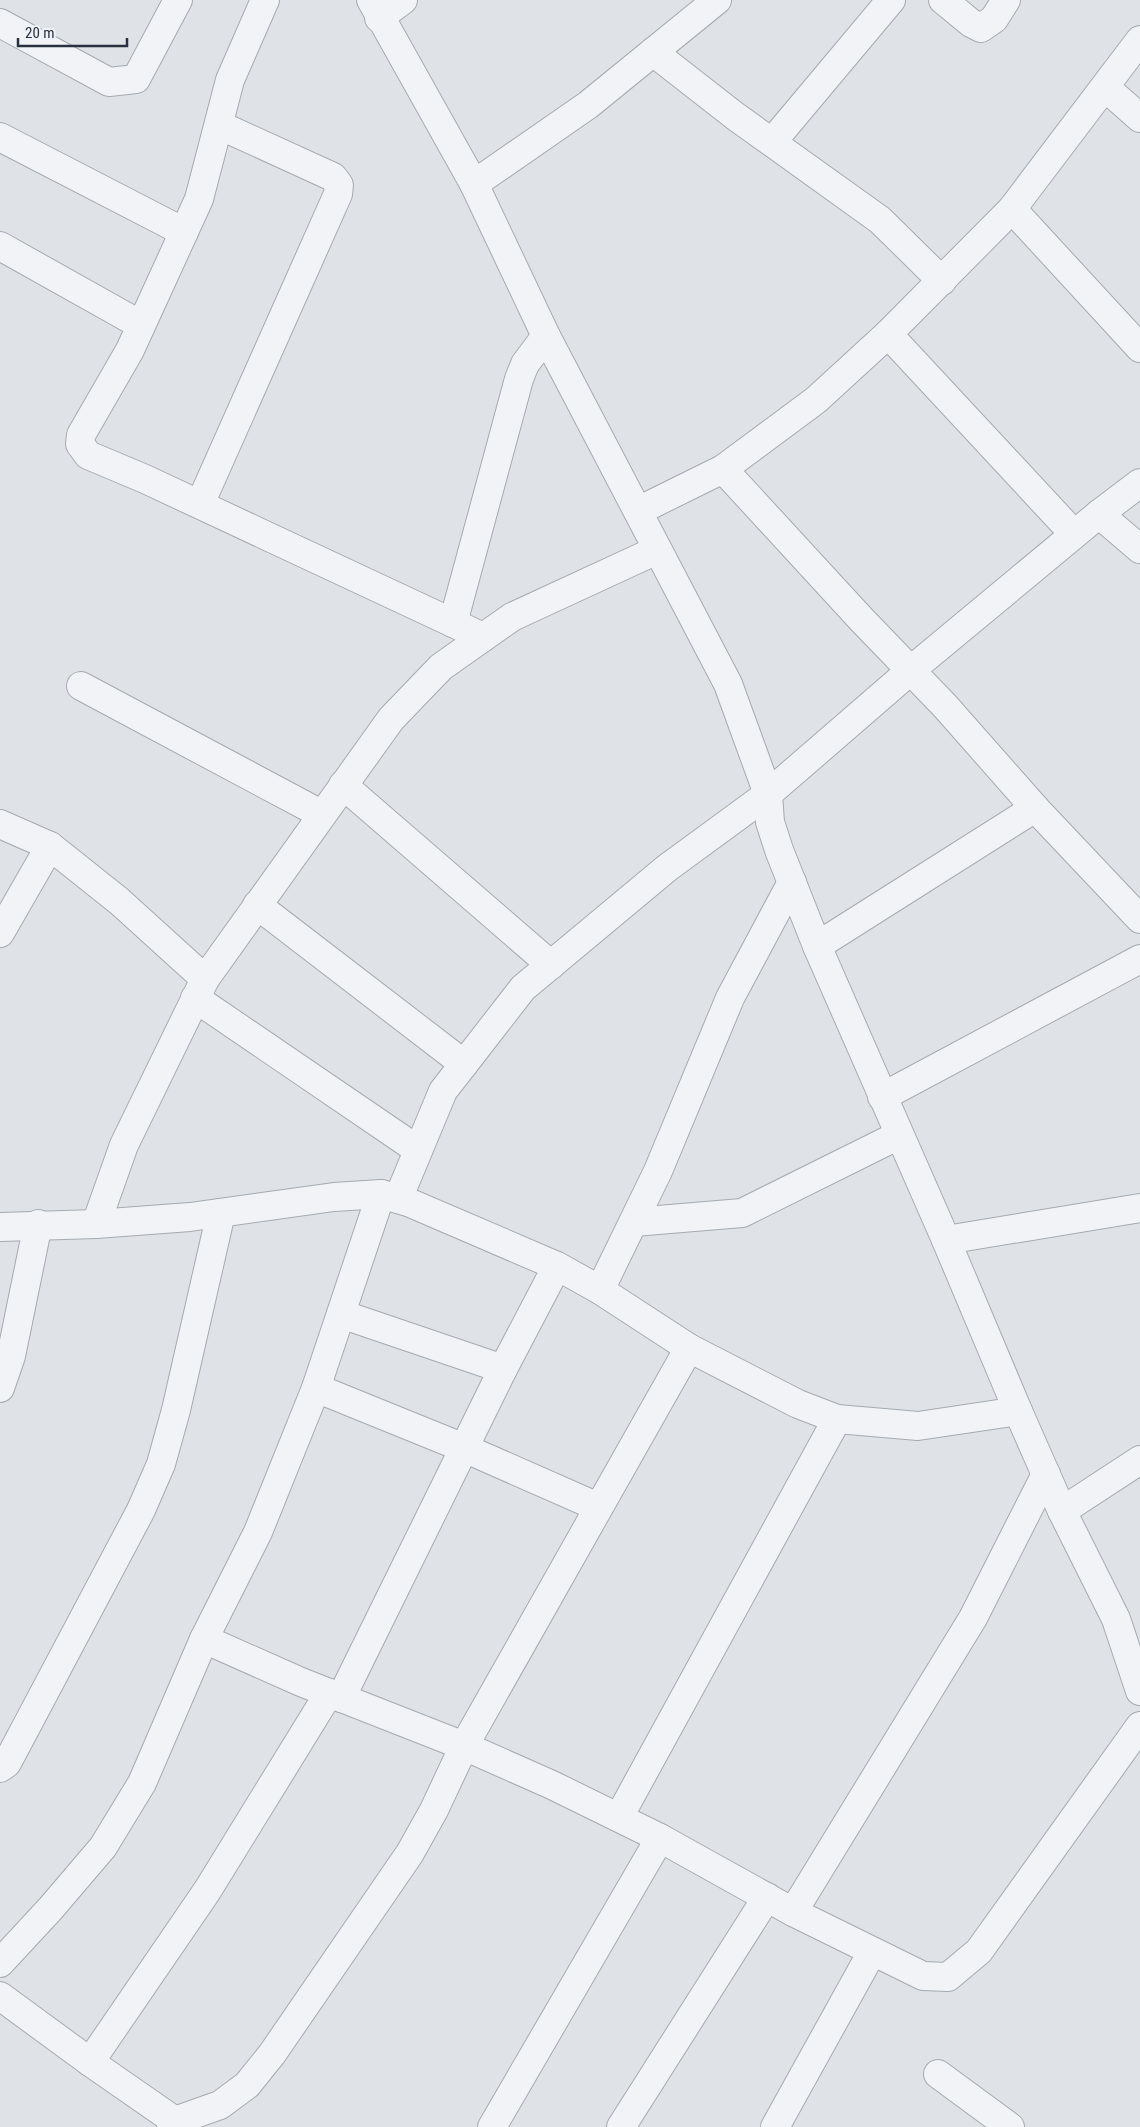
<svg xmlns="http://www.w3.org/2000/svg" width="1140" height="2127" font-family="'Roboto Condensed',sans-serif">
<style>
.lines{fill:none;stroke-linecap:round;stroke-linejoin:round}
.minor-casing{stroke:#a4aab2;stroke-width:30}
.minor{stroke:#f2f3f6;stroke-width:28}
</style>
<rect width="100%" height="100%" fill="#dfe3e8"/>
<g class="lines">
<defs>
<g id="minor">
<polyline points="265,0 230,80 199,199 130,350 81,435 80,444 88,455 145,479 483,637"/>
<polyline points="371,0 474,184 546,336 728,684 768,794 770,822 779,850 817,946 946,1240 1018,1411 1062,1511 1116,1619 1140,1691"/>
<polyline points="943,0 971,23 981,28 994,19 1006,0"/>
<polyline points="379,18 403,0"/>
<polyline points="0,23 109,82 136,79 178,0"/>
<polyline points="653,52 735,116 880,220 942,281"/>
<polyline points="1106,88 1140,118"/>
<polyline points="0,137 184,232"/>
<polyline points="772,142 891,0"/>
<polyline points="474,184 588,105 717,0"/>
<polyline points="1012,209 1140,348"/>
<polyline points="0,246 141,325"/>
<polyline points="888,334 1074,534"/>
<polyline points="723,469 862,620 945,706 1035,808 1140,919"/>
<polyline points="200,504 338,194 339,185 333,177 219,125"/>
<polyline points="638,511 723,469 816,400 888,334 1012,209 1140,40"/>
<polyline points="1099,514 1140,549"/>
<polyline points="453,623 519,379 525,364 546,336"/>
<polyline points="81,686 321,814"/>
<polyline points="343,785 551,965"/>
<polyline points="0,824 50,846 119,901 205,979"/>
<polyline points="257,905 464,1064"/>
<polyline points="0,933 50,846"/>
<polyline points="817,946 1035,808"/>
<polyline points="195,998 418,1150"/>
<polyline points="882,1097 1140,959"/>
<polyline points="398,1199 443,1091 523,988 667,868 768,794 917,665 1099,514 1140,483"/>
<polyline points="634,1222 742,1213 899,1135"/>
<polyline points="96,1224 124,1145 205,979 391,719 441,667 512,617 657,550"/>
<polyline points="0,1227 96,1224 190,1217 334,1197 381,1194 408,1202 557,1266 600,1290 689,1348 798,1404 837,1419 918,1426 1018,1411"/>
<polyline points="946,1240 1140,1208"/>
<polyline points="600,1290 658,1171 730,998 792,882"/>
<polyline points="341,1314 503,1369"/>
<polyline points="0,1388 11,1356 38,1224"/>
<polyline points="316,1388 464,1448 598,1507"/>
<polyline points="1062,1511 1140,1460"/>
<polyline points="204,1639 301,1682 464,1746 552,1785 660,1838 793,1912 923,1976 948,1977 979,1951 1140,1726"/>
<polyline points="341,1698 503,1369 557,1266"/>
<polyline points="0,1768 7,1763 141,1510 161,1464 176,1410 221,1213"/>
<polyline points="619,1817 837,1419"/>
<polyline points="793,1912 973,1618 1046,1474"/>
<polyline points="0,1963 51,1908 103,1847 142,1783 204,1639 258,1532 316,1388 381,1194"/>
<polyline points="0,1996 90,2062 175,2121"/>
<polyline points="90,2062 207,1891 329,1693"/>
<polyline points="938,2074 1010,2127"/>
<polyline points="171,2127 175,2121 220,2105 247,2085 272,2054 410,1853 434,1810 464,1746 689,1348"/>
<polyline points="492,2127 660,1838"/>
<polyline points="621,2127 767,1897"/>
<polyline points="775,2127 872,1952"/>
</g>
</defs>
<!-- minor casing -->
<use href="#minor" class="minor-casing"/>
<!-- minor -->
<use href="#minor" class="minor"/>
</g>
<!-- scale -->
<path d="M18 38v8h109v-8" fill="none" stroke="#28313f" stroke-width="2.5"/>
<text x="25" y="38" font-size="15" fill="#28313f" stroke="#eef2f6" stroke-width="4" paint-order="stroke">20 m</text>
</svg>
